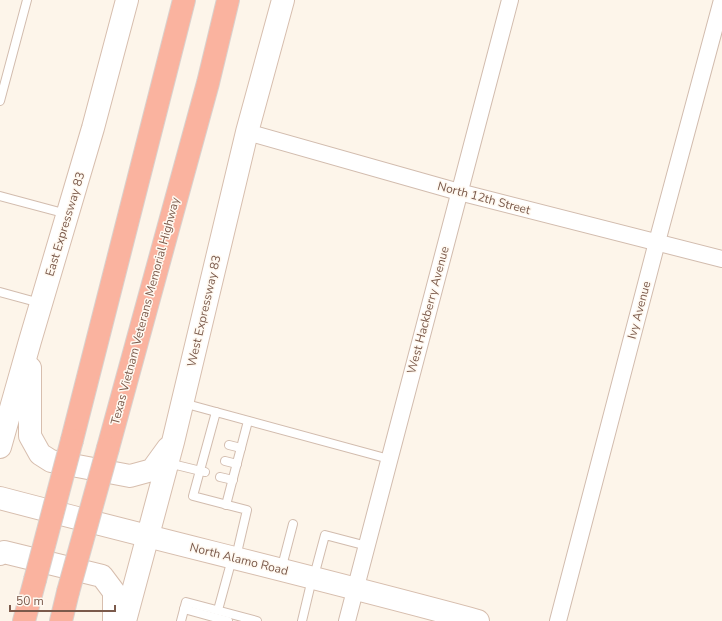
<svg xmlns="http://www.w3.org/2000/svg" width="722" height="621" font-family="'Nunito Sans',sans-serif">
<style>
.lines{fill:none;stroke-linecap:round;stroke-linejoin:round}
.service-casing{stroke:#d2bcae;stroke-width:10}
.minor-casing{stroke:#d2bcae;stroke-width:18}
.secondary-casing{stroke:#d7beae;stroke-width:24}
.motorway-casing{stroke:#dad1cd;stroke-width:24}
.service{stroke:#fff;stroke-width:8}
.minor{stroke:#fff;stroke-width:16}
.secondary{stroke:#fff;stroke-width:22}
.motorway{stroke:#fab39f;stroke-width:22}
.motorway-bridge-casing{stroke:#dad1cd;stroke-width:24;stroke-linecap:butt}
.motorway-bridge{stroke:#fab39f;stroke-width:22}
.labels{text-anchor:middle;stroke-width:3;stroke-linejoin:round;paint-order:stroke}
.street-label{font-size:12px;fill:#7b5a4b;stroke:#fff9f1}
</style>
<rect width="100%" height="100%" fill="#fdf5ea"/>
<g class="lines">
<defs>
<g id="service">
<polyline points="0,101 27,0"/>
<polyline points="0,196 67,214"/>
<polyline points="0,292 40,303"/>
<polyline points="183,403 216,412 193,496 247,510 236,557"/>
<polyline points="216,412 389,459"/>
<polyline points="229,445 241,448"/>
<polyline points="225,461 237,464"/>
<polyline points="168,463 205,472"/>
<polyline points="220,477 233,480"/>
<polyline points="226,505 248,421"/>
<polyline points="281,570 293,524"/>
<polyline points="314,576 325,535 367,546"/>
<polyline points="184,609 228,621"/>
<polyline points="218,610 232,559"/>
<polyline points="181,621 186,602 257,621"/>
<polyline points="302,621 312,579"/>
</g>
<g id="minor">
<polyline points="247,132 459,192 722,259"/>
<polyline points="347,621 510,0"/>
<polyline points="558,621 657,242 722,0"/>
</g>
<g id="secondary">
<polyline points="30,368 30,436 40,454 51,461 130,476 152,470 168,448"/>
<polyline points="0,447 30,341 93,128 127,0"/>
<path d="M0,498C159,540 319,578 478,621"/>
<polyline points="0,554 4,552 102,576 114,592 114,621"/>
<polyline points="125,621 173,442 247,132 283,0"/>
</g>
<g id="motorway">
<polyline points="72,440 184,0"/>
<polyline points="108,448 208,83 228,0"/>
<polyline points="24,621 35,580"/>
<polyline points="61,621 68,592"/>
</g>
</defs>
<!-- service casing -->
<use href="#service" class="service-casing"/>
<!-- minor casing -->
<use href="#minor" class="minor-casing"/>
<!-- secondary casing -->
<use href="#secondary" class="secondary-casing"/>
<!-- motorway casing -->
<use href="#motorway" class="motorway-casing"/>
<!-- service -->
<use href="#service" class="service"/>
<!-- minor -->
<use href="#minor" class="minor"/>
<!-- secondary -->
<use href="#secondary" class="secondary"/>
<!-- motorway -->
<use href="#motorway" class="motorway"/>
<defs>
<g id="motorway-bridge">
<polyline points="35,580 72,440"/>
<polyline points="68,592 108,448"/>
</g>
</defs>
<!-- motorway-bridge casing -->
<use href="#motorway-bridge" class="motorway-bridge-casing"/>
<!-- motorway-bridge -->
<use href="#motorway-bridge" class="motorway-bridge"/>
</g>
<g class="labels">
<!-- street labels -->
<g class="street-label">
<text transform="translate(484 198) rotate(15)" y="4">North 12th Street</text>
<text transform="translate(65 224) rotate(-73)" y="4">East Expressway 83</text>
<text transform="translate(428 310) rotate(-75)" y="4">West Hackberry Avenue</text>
<text transform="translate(639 310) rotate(-75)" y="4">Ivy Avenue</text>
<text transform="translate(145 311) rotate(-75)" y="4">Texas Vietnam Veterans Memorial Highway</text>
<text transform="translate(204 311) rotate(-77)" y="4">West Expressway 83</text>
<text transform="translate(239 559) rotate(14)" y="4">North Alamo Road</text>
</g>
</g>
<!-- scale -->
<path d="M10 605v6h105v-6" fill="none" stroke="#7b5a4b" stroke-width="2"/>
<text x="16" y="605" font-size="12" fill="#7b5a4b" stroke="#fff9f1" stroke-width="3" paint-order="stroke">50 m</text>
</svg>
